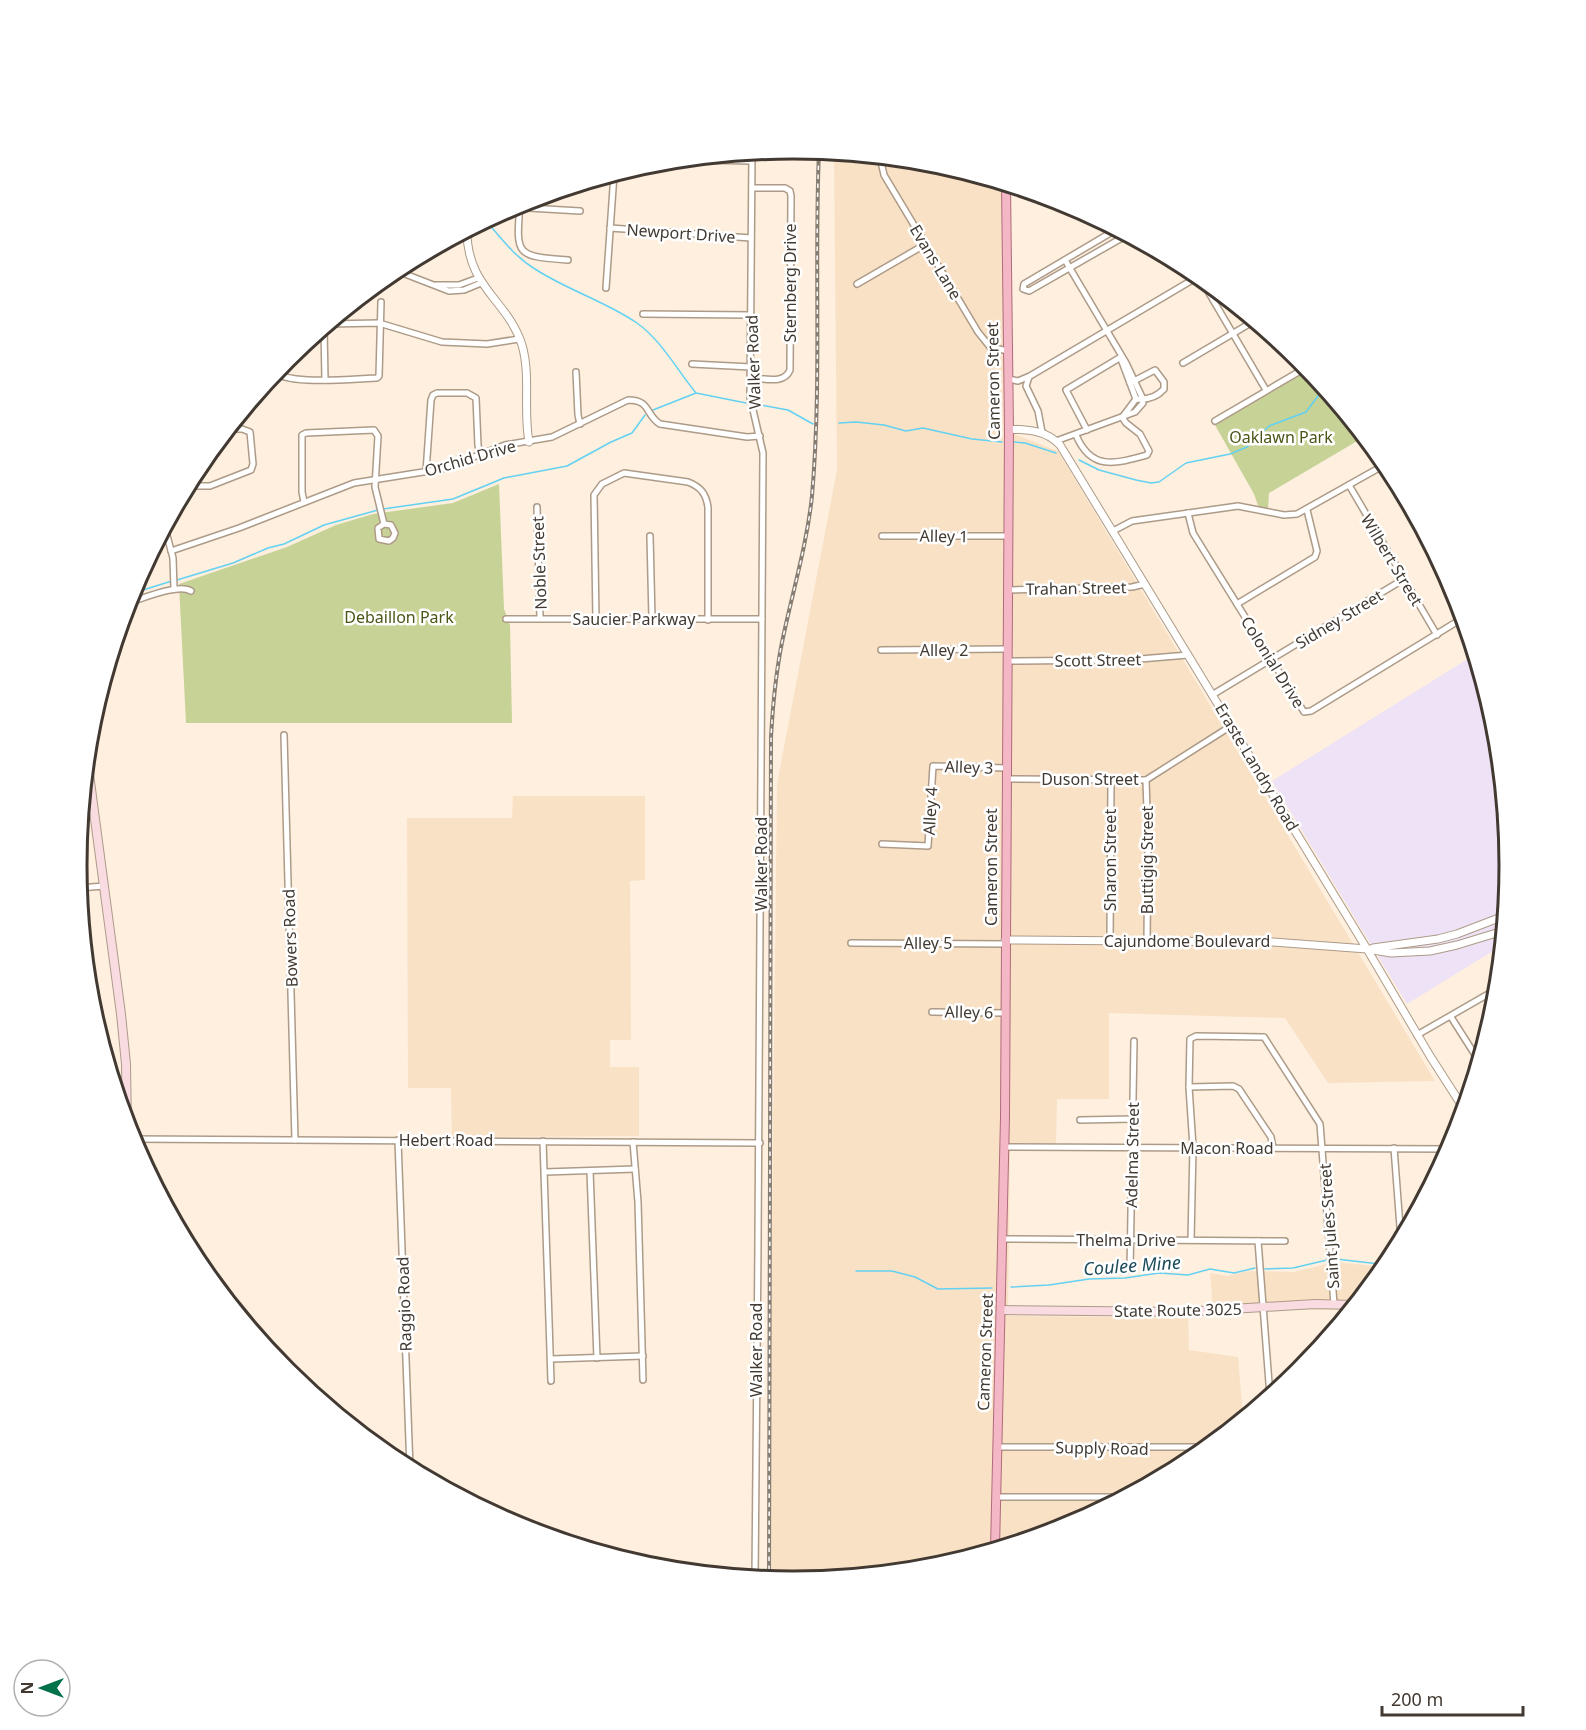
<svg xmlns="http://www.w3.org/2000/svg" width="1586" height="1730" font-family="'Noto Sans',sans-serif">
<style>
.built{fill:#f9e1c6}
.education{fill:#eee2f7}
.green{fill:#c7d297}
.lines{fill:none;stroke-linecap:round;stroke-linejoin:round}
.stream{stroke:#62d1f2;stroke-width:1.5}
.minor-casing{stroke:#ad9b88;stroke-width:8}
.tertiary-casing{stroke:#ad9b88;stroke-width:9}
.secondary-casing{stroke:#ad9b88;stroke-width:10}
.primary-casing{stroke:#b06c7a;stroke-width:10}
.minor{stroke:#fff;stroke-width:5}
.tertiary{stroke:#fff;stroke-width:7}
.secondary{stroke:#f9dbe2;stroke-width:8}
.primary{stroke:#f3b7c6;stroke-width:8}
.rail-casing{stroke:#887d72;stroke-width:4}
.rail{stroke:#fff;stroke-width:1.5;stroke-dasharray:4.5;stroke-linecap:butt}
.labels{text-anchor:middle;stroke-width:5;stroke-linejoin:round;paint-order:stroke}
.street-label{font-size:16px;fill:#423a32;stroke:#fff}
.park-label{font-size:16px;fill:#4c5517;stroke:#fff}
.water-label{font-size:18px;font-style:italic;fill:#1c4c5a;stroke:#fff}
.rim{fill:none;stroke:#423a32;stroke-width:3}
</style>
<rect width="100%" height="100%" fill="#feefde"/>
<!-- built -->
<g class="built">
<polygon points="834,153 933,162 1008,185 1004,430 1058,451 1435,1081 1328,1083 1285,1018 1109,1013 1109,1099 1057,1099 1056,1143 1010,1143 1008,1316 1188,1318 1189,1350 1238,1357 1243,1418 1191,1461 1067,1527 932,1568 793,1581 768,1579 777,784 837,470"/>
<polygon points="513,796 645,796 645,880 630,881 631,1040 610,1040 610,1067 639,1067 639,1136 452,1137 451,1088 408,1088 407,818 512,818"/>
<polygon points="1335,1262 1385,1267 1350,1310 1213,1308 1210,1273 1227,1276 1249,1271 1294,1272"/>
</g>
<!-- education -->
<polygon class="education" points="1474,655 1496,726 1509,865 1501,946 1407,1004 1272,781"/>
<!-- green -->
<g class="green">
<polygon points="1309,370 1364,437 1269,493 1268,509 1259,508 1254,494 1215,425"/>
<polygon points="499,484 504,609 510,625 512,723 186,723 179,584 287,547 336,525 373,514 453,503"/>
</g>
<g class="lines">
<!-- stream -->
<g class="stream">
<path d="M486,221C501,238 515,257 535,269C567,290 605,301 637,323C662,341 677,370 696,393L746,403"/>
<polyline points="755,404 788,410 813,424"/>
<polyline points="653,410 696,393"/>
<polyline points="839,423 856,422 884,425 906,431 923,428 972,439 1002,442"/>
<polyline points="1014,442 1025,443 1056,453"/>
<polyline points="1079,460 1099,470 1136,480 1151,483 1159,482 1186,463 1230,454 1247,447 1269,426 1306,412 1324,388"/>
<polyline points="383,509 453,499 504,478 567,466 611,442 632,433 645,415"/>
<polyline points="177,580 233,563 268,548 284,544 324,525 378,510"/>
<polyline points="130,594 172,581"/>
<polyline points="1336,1259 1388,1265"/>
<polyline points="1265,1269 1293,1268 1327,1260"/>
<polyline points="856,1271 892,1271 915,1277 938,1289 992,1288"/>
<polyline points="1011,1287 1049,1285 1089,1279 1125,1278 1159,1273 1188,1275 1210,1269 1234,1273 1255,1268"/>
</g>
<defs>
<g id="minor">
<path d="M752,153L750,397L763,453C763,828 758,1203 755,1578"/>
<polyline points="880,157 884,175 978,332 990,347 1008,351"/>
<polyline points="649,163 674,164 700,160 752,161"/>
<path d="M520,203C516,256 515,256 568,260"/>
<polyline points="512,207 580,211"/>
<polyline points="610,228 751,238"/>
<polyline points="1117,229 1024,284 1023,289 1029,291 1127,235"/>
<polyline points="404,264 403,271 405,274 449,291 464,290 481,283"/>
<polyline points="1199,276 1266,390"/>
<polyline points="857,284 926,244"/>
<polyline points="436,285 459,285 478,278"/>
<polyline points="606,288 614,174"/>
<polyline points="643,314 751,315"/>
<polyline points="328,324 379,323 442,342 487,344 519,339"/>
<polyline points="324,328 325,380"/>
<polyline points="1121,359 1136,399 1124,415"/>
<polyline points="1183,363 1254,321"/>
<polyline points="692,364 751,367"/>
<polyline points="576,372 578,415 580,424"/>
<path d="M275,373C295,385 352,379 377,378L379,376L381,302"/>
<polyline points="1029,377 1026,386 1038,411 1042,432"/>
<path d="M751,378C764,378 784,385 790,370L791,196L790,191L785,188H752"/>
<polyline points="1009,379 1018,381 1030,376 1199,276"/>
<path d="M1130,383L1155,370L1164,382V389C1156,398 1147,400 1136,399"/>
<polyline points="1215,421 1307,367"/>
<polyline points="1087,430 1066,390 1121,357"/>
<path d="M1076,435C1091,471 1115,464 1147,455L1149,451L1140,434L1126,423L1122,417"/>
<polyline points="1056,441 1135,412 1143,403 1142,397 1126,363 1065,260"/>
<polyline points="426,472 431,400 433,395 437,393 467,393 476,398 478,445 480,455"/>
<polyline points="1349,485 1437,635"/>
<polyline points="187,486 210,486 251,470 253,464 250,432 242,429 228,429"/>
<polyline points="304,502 302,492 302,435 306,433 374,430 378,436 375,487 384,524 378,528 379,539 389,541 393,538 395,533 391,525 384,524"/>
<polyline points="537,507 540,618"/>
<polyline points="1188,513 1193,533 1304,712 1311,711 1463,618"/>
<polyline points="165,528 173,558 174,589"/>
<polyline points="1113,531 1132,521 1238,506 1284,515 1297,514 1386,464"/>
<polyline points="650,536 652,619"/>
<polyline points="882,536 1007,536"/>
<path d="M171,551L239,528L354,483L442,469L505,445L552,437L628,400C651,400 645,415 660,424L747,437L760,436"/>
<polyline points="1007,590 1132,587 1145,584"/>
<path d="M127,603C142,599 178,583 191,591"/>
<polyline points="1237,604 1315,557 1317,551 1307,510"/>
<polyline points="506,619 762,619"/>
<path d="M596,619L594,495L602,484L624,473L688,482C701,487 706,494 708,507V620"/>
<polyline points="881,650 1007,649"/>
<polyline points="1007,661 1128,660 1188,655"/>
<polyline points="1212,695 1404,579"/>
<polyline points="284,735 295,1140"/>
<polyline points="1006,779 1146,780 1231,726"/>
<polyline points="1146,780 1148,841 1147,941"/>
<polyline points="882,844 928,846 933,766 1006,768"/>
<polyline points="79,888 104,886"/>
<polyline points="1110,941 1111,780"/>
<polyline points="851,943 1005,944"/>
<polyline points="932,1012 1005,1013"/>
<polyline points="1451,1017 1479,1061"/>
<polyline points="1417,1035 1497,989"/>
<polyline points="1189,1087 1233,1086 1239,1089 1271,1137 1273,1148"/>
<polyline points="1080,1120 1133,1119"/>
<polyline points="131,1139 760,1143"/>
<polyline points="398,1140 410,1469"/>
<polyline points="543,1141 551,1381"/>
<polyline points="633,1142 638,1202 643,1380"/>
<polyline points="1005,1147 1450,1149"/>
<polyline points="1394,1148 1401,1240"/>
<polyline points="590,1171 597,1358"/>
<polyline points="545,1172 635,1169"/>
<polyline points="1003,1239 1285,1241"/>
<polyline points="1191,1240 1193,1147 1189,1087 1190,1039 1196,1036 1264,1037 1320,1124 1334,1304"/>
<polyline points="1258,1241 1270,1396"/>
<polyline points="1130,1270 1134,1041"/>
<polyline points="551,1359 643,1356"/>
<polyline points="997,1447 1207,1447"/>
<polyline points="996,1497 1123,1497"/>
</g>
<g id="tertiary">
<path d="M467,231C467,288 508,300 522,345C531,376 523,410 529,442"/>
<path d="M1009,429C1029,430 1046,430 1060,445L1367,949L1430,1056L1464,1109"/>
<polyline points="1005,940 1273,942 1367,949 1391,953 1430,951 1457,945 1503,931"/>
<polyline points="1373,948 1438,939 1457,934 1504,916"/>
</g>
<g id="secondary">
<polyline points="87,759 121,1014 126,1064 127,1127"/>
<polyline points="1001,1310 1182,1312 1315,1304 1355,1305"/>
</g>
<polyline id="primary" points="995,1549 1005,1117 1009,429 1006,185"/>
</defs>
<!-- minor casing -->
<use href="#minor" class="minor-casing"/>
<!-- tertiary casing -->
<use href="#tertiary" class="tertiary-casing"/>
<!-- secondary casing -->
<use href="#secondary" class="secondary-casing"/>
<!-- primary casing -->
<use href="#primary" class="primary-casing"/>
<!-- minor -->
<use href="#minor" class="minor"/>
<!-- tertiary -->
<use href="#tertiary" class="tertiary"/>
<!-- secondary -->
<use href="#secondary" class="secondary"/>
<!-- primary -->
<use href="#primary" class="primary"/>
<defs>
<path id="rail" d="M769,1579L771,737C773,702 776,668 784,633C794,587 807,543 812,496C822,381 814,266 819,151"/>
</defs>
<!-- rail casing -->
<use href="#rail" class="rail-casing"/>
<!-- rail -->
<use href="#rail" class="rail"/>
</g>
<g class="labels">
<!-- street labels -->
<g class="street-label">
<text transform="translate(681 233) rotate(4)" y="6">Newport Drive</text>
<text transform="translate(936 262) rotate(59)" y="6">Evans Lane</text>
<text transform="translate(790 283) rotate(-90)" y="6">Sternberg Drive</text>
<text transform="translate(753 362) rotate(-92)" y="6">Walker Road</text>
<text transform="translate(993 381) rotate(-91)" y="6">Cameron Street</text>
<text transform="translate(470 458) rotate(-16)" y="6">Orchid Drive</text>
<text transform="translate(944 536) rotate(1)" y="6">Alley 1</text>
<text transform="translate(1392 560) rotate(59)" y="6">Wilbert Street</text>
<text transform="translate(539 563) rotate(-92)" y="6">Noble Street</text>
<text transform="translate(1076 588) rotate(-1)" y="6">Trahan Street</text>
<text x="634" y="625">Saucier Parkway</text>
<text transform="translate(1339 619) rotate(-31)" y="6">Sidney Street</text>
<text x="944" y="656">Alley 2</text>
<text transform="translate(1098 660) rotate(-1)" y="6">Scott Street</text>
<text transform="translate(1273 662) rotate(58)" y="6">Colonial Drive</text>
<text transform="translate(969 767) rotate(2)" y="6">Alley 3</text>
<text transform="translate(1257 767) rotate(59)" y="6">Eraste Landry Road</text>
<text x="1090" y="785">Duson Street</text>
<text transform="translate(930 811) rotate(-87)" y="6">Alley 4</text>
<text transform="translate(1110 860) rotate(-90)" y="6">Sharon Street</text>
<text transform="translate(1147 860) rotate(-90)" y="6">Buttigig Street</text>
<text transform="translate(761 864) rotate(-90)" y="6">Walker Road</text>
<text transform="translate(991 867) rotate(-90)" y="6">Cameron Street</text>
<text transform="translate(290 938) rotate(-92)" y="6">Bowers Road</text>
<text x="1187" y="947">Cajundome Boulevard</text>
<text x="928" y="949">Alley 5</text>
<text transform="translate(969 1012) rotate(1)" y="6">Alley 6</text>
<text x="446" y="1146">Hebert Road</text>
<text x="1227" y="1154">Macon Road</text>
<text transform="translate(1132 1155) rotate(-89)" y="6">Adelma Street</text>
<text transform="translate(1329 1226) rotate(-94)" y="6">Saint Jules Street</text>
<text x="1126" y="1246">Thelma Drive</text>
<text transform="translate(404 1304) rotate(-92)" y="6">Raggio Road</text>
<text transform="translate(1178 1310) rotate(-1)" y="6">State Route 3025</text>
<text transform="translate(756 1350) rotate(-90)" y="6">Walker Road</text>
<text transform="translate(985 1352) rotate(-88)" y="6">Cameron Street</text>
<text transform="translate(1102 1448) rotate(1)" y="6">Supply Road</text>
</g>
<!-- park labels -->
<g class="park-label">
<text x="1281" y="443">Oaklawn Park</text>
<text x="399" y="623">Debaillon Park</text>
</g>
<!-- water labels -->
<g class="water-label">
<text transform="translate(1132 1266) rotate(-4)" y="6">Coulee Mine</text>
</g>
</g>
<!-- crop -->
<path d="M0 0H1586V1730H0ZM87 865a706 706 0 1 1 1412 0a706 706 0 1 1-1412 0Z" fill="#fff" fill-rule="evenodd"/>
<path class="rim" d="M87 865a706 706 0 1 1 1412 0a706 706 0 1 1-1412 0Z"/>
<!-- north arrow -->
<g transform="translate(42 1688) rotate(270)"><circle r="28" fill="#ffffff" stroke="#b3b0ad" stroke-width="1.5"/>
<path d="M0-4.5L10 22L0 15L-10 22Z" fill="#02724b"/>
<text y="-9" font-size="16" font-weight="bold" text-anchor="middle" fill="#423a32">N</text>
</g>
<!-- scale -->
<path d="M1382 1706v9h141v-9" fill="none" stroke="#423a32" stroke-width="3"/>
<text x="1391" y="1706" font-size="18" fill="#423a32" stroke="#ffffff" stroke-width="4.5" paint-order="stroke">200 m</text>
</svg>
